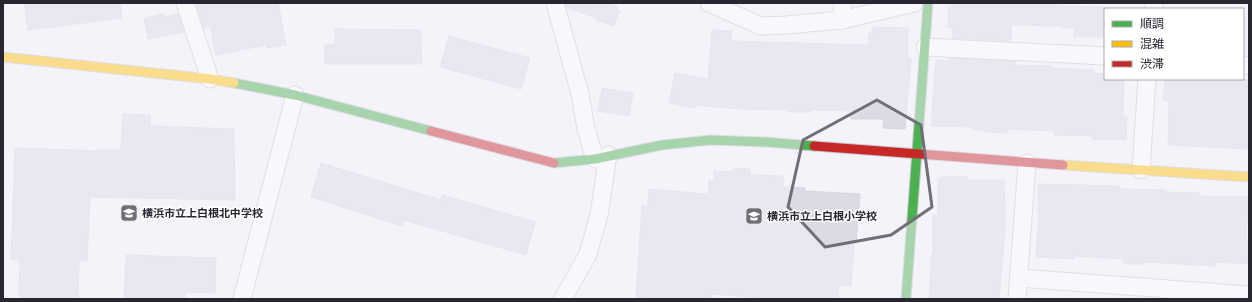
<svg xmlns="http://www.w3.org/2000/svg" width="1252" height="302" font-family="Helvetica,'Noto Sans JP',sans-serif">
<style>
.building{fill:#dcdae3;stroke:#d7d5de}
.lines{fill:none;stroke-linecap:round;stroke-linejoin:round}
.street-casing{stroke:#c9c7cf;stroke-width:19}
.fast-casing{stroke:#c9c7cf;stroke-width:11}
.slow-casing{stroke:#c9c7cf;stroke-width:11}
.jam-casing{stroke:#c9c7cf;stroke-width:11}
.street{stroke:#fdfdfe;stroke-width:17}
.fast{stroke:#4caf50;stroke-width:9}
.slow{stroke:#ffc107;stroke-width:9}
.jam{stroke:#c62828;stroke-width:9}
.marked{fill:none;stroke:#706e77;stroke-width:3;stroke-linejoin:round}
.labels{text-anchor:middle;stroke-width:3;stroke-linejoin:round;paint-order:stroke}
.poi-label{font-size:11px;font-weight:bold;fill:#292631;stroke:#fff;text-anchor:start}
</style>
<rect width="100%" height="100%" fill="#f4f3f9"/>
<!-- building -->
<g class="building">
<polygon points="24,3 120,3 122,18 28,30"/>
<polygon points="196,3 278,3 286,45 267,48 266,45 216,55 210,26 204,28"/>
<polygon points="565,3 607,3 618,7 617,10 620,11 614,26 596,20 597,18 567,8"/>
<polygon points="951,3 1057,3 1057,6 1105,7 1105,37 1074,37 1074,28 1062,28 1062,26 1011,25 1011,41 952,38 953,28 948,27 948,7 951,7"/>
<polygon points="164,14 164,17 178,14 184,32 148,39 144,18"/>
<polygon points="872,27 908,28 908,58 911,59 905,129 883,128 884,119 851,119 852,111 811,110 811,112 788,112 788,110 739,109 696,105 695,108 669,103 675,73 708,79 712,30 732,31 731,41 868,45 869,33 872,34"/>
<polygon points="335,29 420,30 422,64 325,64 325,45 335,44"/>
<polygon points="449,36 530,58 521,89 440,67"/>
<polygon points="950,58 1010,61 1016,62 1015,65 1053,66 1053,68 1094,70 1094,73 1105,74 1105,79 1124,79 1123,116 1127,116 1126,140 1092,139 1093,136 1054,135 1054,131 1008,129 1008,133 985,132 985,130 973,129 973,127 931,126 936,60 949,61"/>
<polygon points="1165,79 1217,79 1249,80 1249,149 1168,145 1169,101 1163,100"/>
<polygon points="602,88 633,93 629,116 598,111"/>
<polygon points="123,114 150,115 150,126 234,129 235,200 90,197 87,261 79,261 78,299 19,299 20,260 11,259 15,148 99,151 99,150 121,150"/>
<polygon points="321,163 441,200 442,195 535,222 526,255 404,220 402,226 311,197"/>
<polygon points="733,168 750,169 750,175 783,176 783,187 805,188 805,191 860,194 856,243 854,243 851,286 839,285 838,299 762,299 762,298 712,294 712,299 657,299 636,297 642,206 648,207 649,189 708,194 709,180 714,181 714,171 733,172"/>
<polygon points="941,177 968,177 968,180 1004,180 1005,217 1004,244 999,299 929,299 932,253 933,253 933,215 938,215 938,179 941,179"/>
<polygon points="1038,184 1119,186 1119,189 1166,190 1166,192 1199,193 1199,196 1248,197 1246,242 1249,242 1249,264 1216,262 1216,266 1143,262 1143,264 1124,264 1124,259 1074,256 1074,259 1036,257 1039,211 1038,211"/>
<polygon points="126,255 216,258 215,293 185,292 185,299 124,299"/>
</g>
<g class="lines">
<defs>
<g id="street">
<polyline points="185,3 210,79"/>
<polyline points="555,3 580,94 586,129 595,159"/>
<polyline points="709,3 761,26 786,25 842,20 914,3"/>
<polyline points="1154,9 1154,3"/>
<polyline points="842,20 843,3"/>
<polyline points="925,47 1105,56"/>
<polyline points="1243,65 1249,66"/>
<polyline points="1141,170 1147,79"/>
<polyline points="1019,278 1249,295"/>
<polyline points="242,299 295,95"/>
<polyline points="563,299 588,254 599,215 608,155"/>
<polyline points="1017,299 1027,163"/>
</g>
<g id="fast">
<polyline points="234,83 295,95 431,131"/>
<polyline points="554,163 595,159 662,145 711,140 766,142 814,146"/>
<polyline points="906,299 928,3"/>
</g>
<g id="slow">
<polyline points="3,57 210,79 234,83"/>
<polyline points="1063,165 1249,177"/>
</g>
<g id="jam">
<polyline points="431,131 554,163"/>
<polyline points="814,146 1063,165"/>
</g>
</defs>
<!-- street casing -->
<use href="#street" class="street-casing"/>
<!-- fast casing -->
<use href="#fast" class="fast-casing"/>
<!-- slow casing -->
<use href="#slow" class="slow-casing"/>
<!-- jam casing -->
<use href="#jam" class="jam-casing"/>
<!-- street -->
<use href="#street" class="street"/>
<!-- fast -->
<use href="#fast" class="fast"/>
<!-- slow -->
<use href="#slow" class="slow"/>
<!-- jam -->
<use href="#jam" class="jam"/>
</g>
<!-- marked area -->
<path d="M0 0H1252V302H0ZM877,100L921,125L932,207L891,235L825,247L788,207L803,140Z" fill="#f4f3f9" fill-opacity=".55" fill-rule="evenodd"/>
<path class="marked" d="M877,100L921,125L932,207L891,235L825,247L788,207L803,140Z"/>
<!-- icons -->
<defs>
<symbol id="school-square" viewBox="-11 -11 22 22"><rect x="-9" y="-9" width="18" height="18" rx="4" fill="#706e77" stroke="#fff"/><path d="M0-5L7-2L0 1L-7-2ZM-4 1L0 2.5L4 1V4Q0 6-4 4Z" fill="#fff"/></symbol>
</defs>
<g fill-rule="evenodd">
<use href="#school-square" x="119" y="203" width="20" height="20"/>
<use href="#school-square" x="744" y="206" width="20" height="20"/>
</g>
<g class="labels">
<!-- poi labels -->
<g class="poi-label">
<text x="142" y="217">横浜市立上白根北中学校</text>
<text x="767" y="220">横浜市立上白根小学校</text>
</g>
</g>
<!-- border -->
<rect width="1252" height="302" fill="none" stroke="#292631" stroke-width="8"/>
<!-- legend -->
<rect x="1104" y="8" width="140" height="72" fill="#ffffff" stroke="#a9a8ad"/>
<rect x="1112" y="21" width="20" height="6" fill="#4caf50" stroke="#a9a8ad"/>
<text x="1140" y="28" font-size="12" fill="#292631">順調</text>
<rect x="1112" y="41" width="20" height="6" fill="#ffc107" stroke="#a9a8ad"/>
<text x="1140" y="48" font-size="12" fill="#292631">混雑</text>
<rect x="1112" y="61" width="20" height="6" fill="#c62828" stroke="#a9a8ad"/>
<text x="1140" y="68" font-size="12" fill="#292631">渋滞</text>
</svg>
